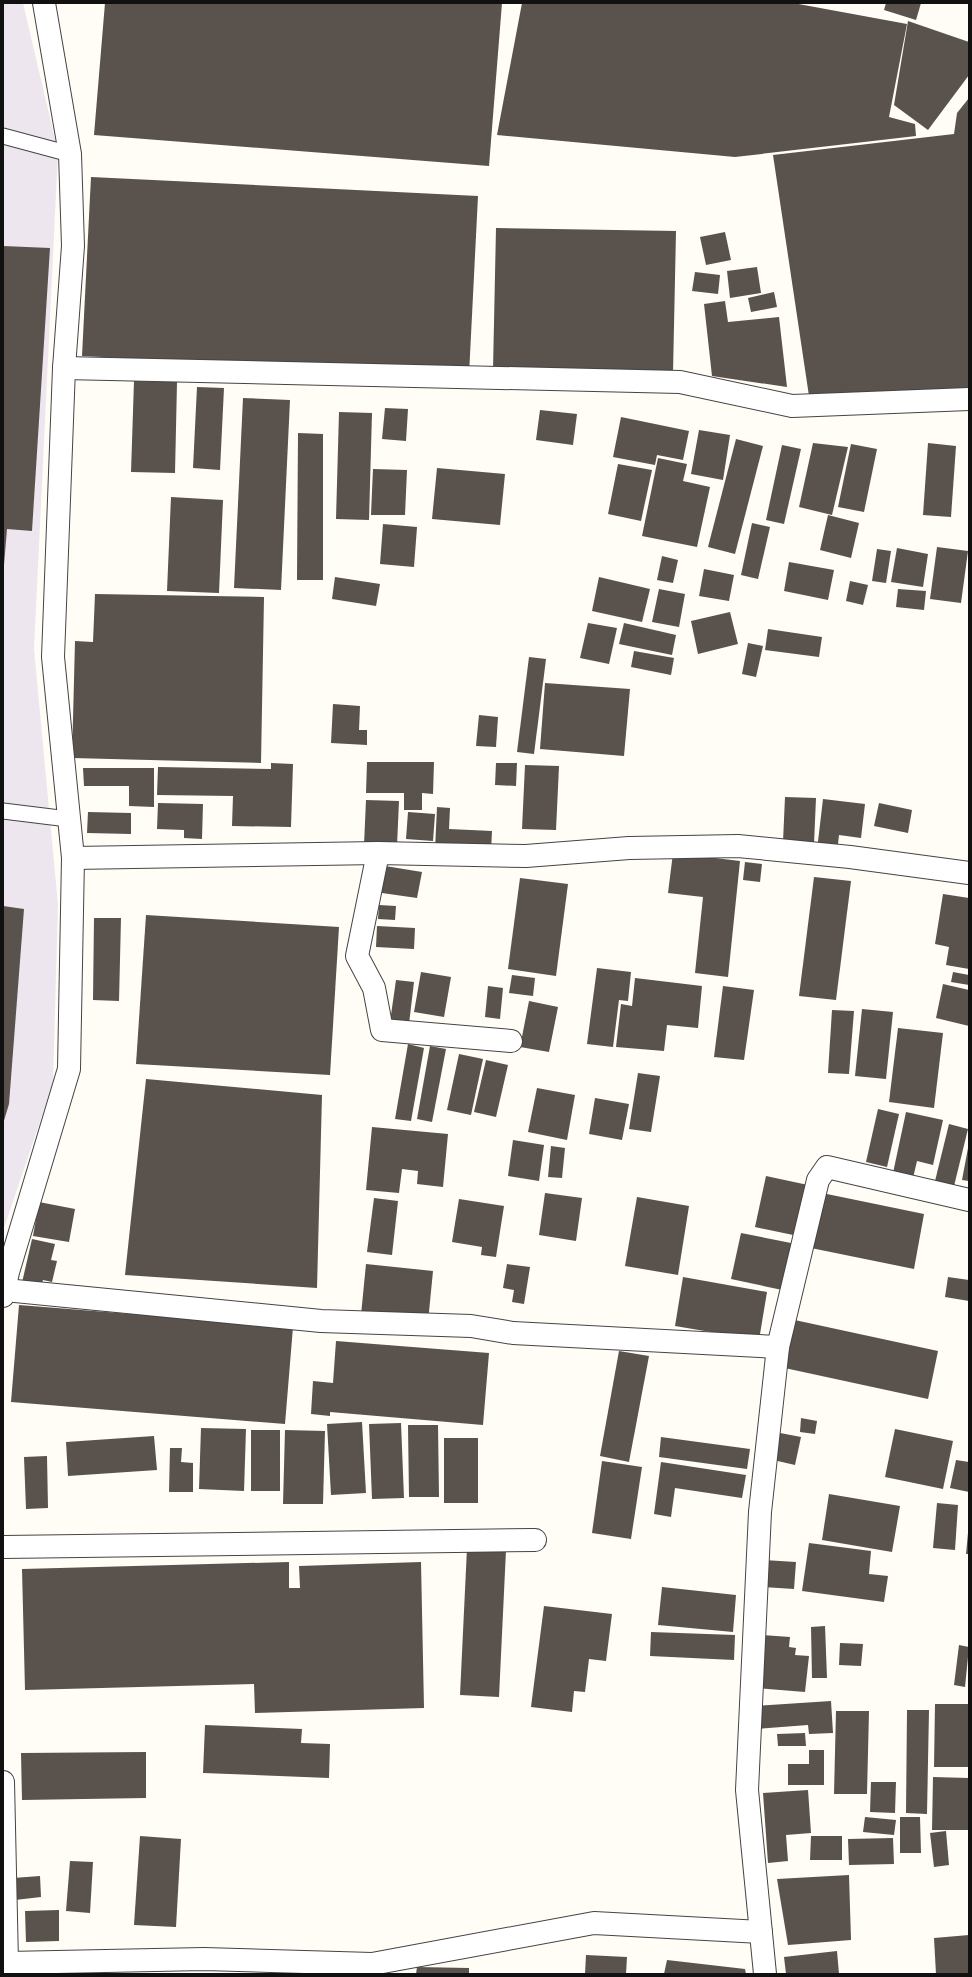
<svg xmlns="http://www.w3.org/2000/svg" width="972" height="1977" font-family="'Roboto Serif',serif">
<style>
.industrial{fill:#eee6ef}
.building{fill:#5a524d}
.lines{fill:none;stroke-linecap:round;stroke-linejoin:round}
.lane-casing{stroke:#444;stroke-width:17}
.street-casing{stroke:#444;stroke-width:24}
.lane{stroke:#fff;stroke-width:15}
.street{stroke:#fff;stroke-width:22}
</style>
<rect width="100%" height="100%" fill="#fffdf5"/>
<!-- industrial -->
<polygon class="industrial" points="3,3 23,3 58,152 34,649 58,905 53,1083 3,1231"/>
<!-- building -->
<g class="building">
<polygon points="105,3 502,3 489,166 94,135"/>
<polygon points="522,3 793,3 907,24 889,117 915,124 916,136 735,157 497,135"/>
<polygon points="886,3 921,3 916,20 884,10"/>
<polygon points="908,21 969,42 969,75 928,130 894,105"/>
<polygon points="969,98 969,397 809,396 773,155 954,134 957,113"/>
<polygon points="91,177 478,196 469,375 82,356"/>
<polygon points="496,228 676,231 673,373 493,370"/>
<polygon points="725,232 731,260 706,265 700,237"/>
<polygon points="3,246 50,248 32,531 7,529 4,565"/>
<polygon points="757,267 761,293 730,298 727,271"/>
<polygon points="695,272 720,275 718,294 692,291"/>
<polygon points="774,292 777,307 751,312 748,298"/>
<polygon points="725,301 728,322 779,317 787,387 712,376 704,304"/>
<polygon points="134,381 177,382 175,473 131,472"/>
<polygon points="197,387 224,388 220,470 193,468"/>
<polygon points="243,398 290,400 281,590 234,588"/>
<polygon points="385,408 408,409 406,441 382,439"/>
<polygon points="540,410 577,414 573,445 536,440"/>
<polygon points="339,412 372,413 369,520 336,519"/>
<polygon points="621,417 689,431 683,460 657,455 655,465 613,457"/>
<polygon points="699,430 730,435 723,480 691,474"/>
<polygon points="298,433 323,434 323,580 297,580"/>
<polygon points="736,439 763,446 735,554 708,547"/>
<polygon points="813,443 848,447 832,515 799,507"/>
<polygon points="928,443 956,446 951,517 923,515"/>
<polygon points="851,444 877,449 864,512 838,507"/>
<polygon points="782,445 801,449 784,524 766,520"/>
<polygon points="658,458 687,464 683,481 710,487 697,547 642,536"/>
<polygon points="618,464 652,470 641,521 608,514"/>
<polygon points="437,468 505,474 500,525 432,519"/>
<polygon points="373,469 407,470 405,515 371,515"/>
<polygon points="171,497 223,500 219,593 167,591"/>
<polygon points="828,515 859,523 851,558 820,550"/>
<polygon points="752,523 770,527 758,579 741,575"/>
<polygon points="383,524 417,527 414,567 380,564"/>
<polygon points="937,547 968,551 961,603 930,599"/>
<polygon points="897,548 928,554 923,587 891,582"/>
<polygon points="877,549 891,551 886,583 872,581"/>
<polygon points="662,556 678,560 673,583 657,580"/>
<polygon points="789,562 834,570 828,600 784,591"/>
<polygon points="704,569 734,575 729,601 699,596"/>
<polygon points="335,577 380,584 376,606 332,599"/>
<polygon points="599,577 650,589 642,622 592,611"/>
<polygon points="850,581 868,585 863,605 846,601"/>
<polygon points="659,589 685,594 679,627 652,622"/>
<polygon points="898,589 926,591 924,610 896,607"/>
<polygon points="95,594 264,597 261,763 72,758 75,641 93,642"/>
<polygon points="730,612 738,644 698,654 691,621"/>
<polygon points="588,623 617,628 609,664 580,658"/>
<polygon points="624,623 676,635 672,655 619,644"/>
<polygon points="768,629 822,637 819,657 765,650"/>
<polygon points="748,643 763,646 756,677 742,674"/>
<polygon points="634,651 674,658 671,675 631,667"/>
<polygon points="529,657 546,659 534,754 517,752"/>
<polygon points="545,683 630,689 624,756 540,749"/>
<polygon points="333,704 360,706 359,730 367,730 367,745 331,743"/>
<polygon points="479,715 498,717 496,747 476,746"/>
<polygon points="367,762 434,762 433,794 422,793 422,810 404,810 404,793 366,793"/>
<polygon points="271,763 293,764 291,827 232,826 233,796 157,795 158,767 271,769"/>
<polygon points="496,763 517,763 516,786 495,785"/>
<polygon points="525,765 559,766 556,830 522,829"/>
<polygon points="83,768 154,768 154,807 129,806 129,786 84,786"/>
<polygon points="785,797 816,798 814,844 783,842"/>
<polygon points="823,799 865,804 861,838 839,835 837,853 817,850"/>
<polygon points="366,800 399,801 397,846 364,845"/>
<polygon points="158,803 203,804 202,839 184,838 184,830 157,829"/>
<polygon points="879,803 912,810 908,833 874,826"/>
<polygon points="437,807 450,808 449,829 492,831 491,852 435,850"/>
<polygon points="88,812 131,813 131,834 87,833"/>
<polygon points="408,812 435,814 433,841 406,839"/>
<polygon points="673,853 740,861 728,977 695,973 703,897 668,893"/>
<polygon points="745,862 762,864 760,882 743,880"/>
<polygon points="379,865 422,872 417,898 375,892"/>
<polygon points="814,877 851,881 836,1000 799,996"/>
<polygon points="520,878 568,884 556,976 508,969"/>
<polygon points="943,894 969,898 969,969 946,965 949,947 935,944"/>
<polygon points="379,905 396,906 395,920 378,919"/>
<polygon points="3,906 24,909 9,1104 3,1124"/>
<polygon points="146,915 339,927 330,1075 136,1064"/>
<polygon points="94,918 121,918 119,1001 93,1000"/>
<polygon points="377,926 415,928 414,949 376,947"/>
<polygon points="597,968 631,972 628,1001 619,1000 613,1047 587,1044"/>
<polygon points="421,972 451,977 444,1017 414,1012"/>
<polygon points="953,972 969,975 969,985 951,982"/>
<polygon points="512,975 535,978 533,996 509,993"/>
<polygon points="635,978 702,986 698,1028 667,1025 664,1051 616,1047 621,1004 632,1006"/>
<polygon points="396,980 414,982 409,1024 390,1022"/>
<polygon points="943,984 969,990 969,1026 936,1018"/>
<polygon points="488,986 503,988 500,1019 485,1017"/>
<polygon points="723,986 754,990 744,1060 714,1057"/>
<polygon points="529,1001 558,1007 549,1052 520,1047"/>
<polygon points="862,1009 893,1012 886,1079 855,1076"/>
<polygon points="832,1010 854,1011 849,1074 828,1073"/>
<polygon points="898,1028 943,1033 934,1108 889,1102"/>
<polygon points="408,1044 424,1048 411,1121 395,1119"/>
<polygon points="430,1046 446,1049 432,1122 417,1119"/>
<polygon points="459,1054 483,1059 471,1115 447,1110"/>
<polygon points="486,1060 508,1065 496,1117 474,1112"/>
<polygon points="638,1073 660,1076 651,1132 629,1129"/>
<polygon points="146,1079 322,1095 317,1288 125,1275"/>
<polygon points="537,1088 575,1095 567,1140 528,1132"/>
<polygon points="595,1098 629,1104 622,1140 589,1134"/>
<polygon points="878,1109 899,1114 887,1167 866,1162"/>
<polygon points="906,1112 943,1120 933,1165 917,1161 913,1178 893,1173"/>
<polygon points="949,1124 968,1129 954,1186 935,1181"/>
<polygon points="372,1127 448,1134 443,1187 417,1184 418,1171 402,1169 399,1193 366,1190"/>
<polygon points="513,1140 544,1145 539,1181 508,1176"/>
<polygon points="551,1146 565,1148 562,1178 548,1177"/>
<polygon points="968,1148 969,1148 969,1181 962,1180"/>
<polygon points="766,1176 808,1185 798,1236 755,1227"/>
<polygon points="545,1193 582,1198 576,1241 539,1235"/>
<polygon points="822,1193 924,1214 914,1269 811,1248"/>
<polygon points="637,1197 689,1206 678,1275 625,1266"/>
<polygon points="374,1198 398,1201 392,1255 367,1252"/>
<polygon points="459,1199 504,1206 496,1257 481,1255 482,1247 452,1242"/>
<polygon points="39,1202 75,1209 69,1242 33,1236"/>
<polygon points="741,1233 796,1244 787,1291 731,1279"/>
<polygon points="32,1239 55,1244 51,1260 57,1261 52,1282 43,1280 40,1291 21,1287"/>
<polygon points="366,1264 433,1271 428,1322 361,1315"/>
<polygon points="507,1264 530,1267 524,1304 512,1302 514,1290 503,1288"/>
<polygon points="683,1277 767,1292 759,1340 675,1326"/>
<polygon points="948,1277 969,1280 969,1301 945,1297"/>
<polygon points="19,1305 293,1327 285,1424 11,1402"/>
<polygon points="790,1319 938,1351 928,1399 780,1367"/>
<polygon points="336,1341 489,1353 483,1425 330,1412 330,1416 311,1414 313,1381 333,1383"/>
<polygon points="619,1351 649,1356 629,1462 600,1456"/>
<polygon points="801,1418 817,1421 815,1434 800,1432"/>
<polygon points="362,1422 366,1493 331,1495 327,1424"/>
<polygon points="401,1423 404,1498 372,1499 369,1424"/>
<polygon points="408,1425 438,1425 439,1497 409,1497"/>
<polygon points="201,1428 246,1429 244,1491 199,1489"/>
<polygon points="895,1429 953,1441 943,1489 885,1477"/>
<rect x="251" y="1430" width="29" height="61"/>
<polygon points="285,1430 325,1431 323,1504 283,1504"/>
<polygon points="775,1432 801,1437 795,1465 769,1459"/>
<polygon points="154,1436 157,1470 68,1476 66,1442"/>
<polygon points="661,1437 750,1449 747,1469 659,1457"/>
<rect x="444" y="1438" width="34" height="65"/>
<polygon points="170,1448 182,1448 181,1462 193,1463 193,1492 169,1492"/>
<polygon points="47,1456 48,1508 26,1509 24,1457"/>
<polygon points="956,1460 969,1462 969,1492 950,1488"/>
<polygon points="602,1461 642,1467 631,1539 592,1533"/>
<polygon points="661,1462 746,1475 742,1498 675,1488 671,1517 654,1514"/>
<polygon points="829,1494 900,1506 892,1552 822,1540"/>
<polygon points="937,1503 958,1505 955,1550 933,1548"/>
<polygon points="968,1533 969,1533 969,1554 966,1554"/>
<polygon points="809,1543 871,1551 869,1574 888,1576 884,1602 802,1591"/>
<polygon points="467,1548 506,1550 499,1697 460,1695"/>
<polygon points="764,1560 796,1562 794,1589 763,1587"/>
<polygon points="289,1562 289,1588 300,1588 299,1566 421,1562 424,1708 255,1713 254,1684 25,1690 22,1569"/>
<polygon points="662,1587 736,1595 733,1632 658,1625"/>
<polygon points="544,1606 612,1614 606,1661 589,1659 585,1692 574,1691 572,1712 531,1707"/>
<polygon points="825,1626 827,1678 812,1678 811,1627"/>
<polygon points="651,1632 735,1635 734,1660 650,1656"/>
<polygon points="761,1635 790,1637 789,1647 796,1648 795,1655 809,1656 805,1692 756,1688"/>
<polygon points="840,1643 863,1644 861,1666 839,1665"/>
<polygon points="959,1645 969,1647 965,1687 954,1685"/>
<polygon points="831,1701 833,1733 809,1734 808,1725 756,1729 755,1706"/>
<polygon points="935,1704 969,1704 969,1767 934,1767"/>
<polygon points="907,1710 929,1710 927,1814 906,1813"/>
<polygon points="836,1711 869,1711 867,1794 834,1794"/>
<polygon points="205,1725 302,1729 301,1743 330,1744 329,1778 203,1773"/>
<polygon points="805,1733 806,1746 778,1746 777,1734"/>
<polygon points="809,1750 824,1750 824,1785 788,1785 788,1764 809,1764"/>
<polygon points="146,1752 146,1798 22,1800 21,1753"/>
<polygon points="933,1777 969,1778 969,1830 932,1830"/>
<polygon points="871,1782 896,1782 895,1813 870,1812"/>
<polygon points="808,1790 811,1833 786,1835 788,1861 768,1863 763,1793"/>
<polygon points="865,1817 896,1820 894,1835 863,1832"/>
<polygon points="900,1817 920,1817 921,1853 900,1853"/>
<polygon points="946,1831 949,1865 934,1867 930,1833"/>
<polygon points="140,1836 181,1839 176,1927 134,1925"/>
<polygon points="811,1836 842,1836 842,1860 810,1860"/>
<polygon points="893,1838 894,1864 849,1865 848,1839"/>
<polygon points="70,1861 93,1862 90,1913 66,1911"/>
<polygon points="849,1875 851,1940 788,1945 777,1879"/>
<polygon points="40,1876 41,1897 15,1900 13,1878"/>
<polygon points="59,1910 59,1941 26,1942 25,1911"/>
<polygon points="969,1935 969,1974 936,1974 934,1938"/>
<polygon points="837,1951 839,1974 786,1974 784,1957"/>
<polygon points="586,1955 627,1957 626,1974 585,1974"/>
<polygon points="667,1960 745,1969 746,1974 664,1974"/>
<polygon points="417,1967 469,1968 469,1974 416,1974"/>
</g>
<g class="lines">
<defs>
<g id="lane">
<polyline points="3,136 70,154"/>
<polyline points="3,811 68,819"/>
</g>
<g id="street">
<polyline points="64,368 680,382 792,406 969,399"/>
<polyline points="378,853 357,956 374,988 382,1030 511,1041"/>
<polyline points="73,858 378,853 526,856 629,848 738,846 850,857 969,873"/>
<polyline points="5,1290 321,1321 471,1326 513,1333 778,1347"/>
<polyline points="3,1296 8,1272 69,1069 73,858 53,657 64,368 73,246 70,154 44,3"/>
<polyline points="3,1547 535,1540"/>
<polyline points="3,1782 7,1963 5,1974"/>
<polyline points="7,1963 204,1959 372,1964 594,1923 761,1932"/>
<polyline points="765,1974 747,1790 760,1512 778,1347 818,1180 827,1167 969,1200"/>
</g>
</defs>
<!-- lane casing -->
<use href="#lane" class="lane-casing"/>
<!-- street casing -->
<use href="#street" class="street-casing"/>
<!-- lane -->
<use href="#lane" class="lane"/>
<!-- street -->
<use href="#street" class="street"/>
</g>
<!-- border -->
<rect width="972" height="1977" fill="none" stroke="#111111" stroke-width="8"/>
</svg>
